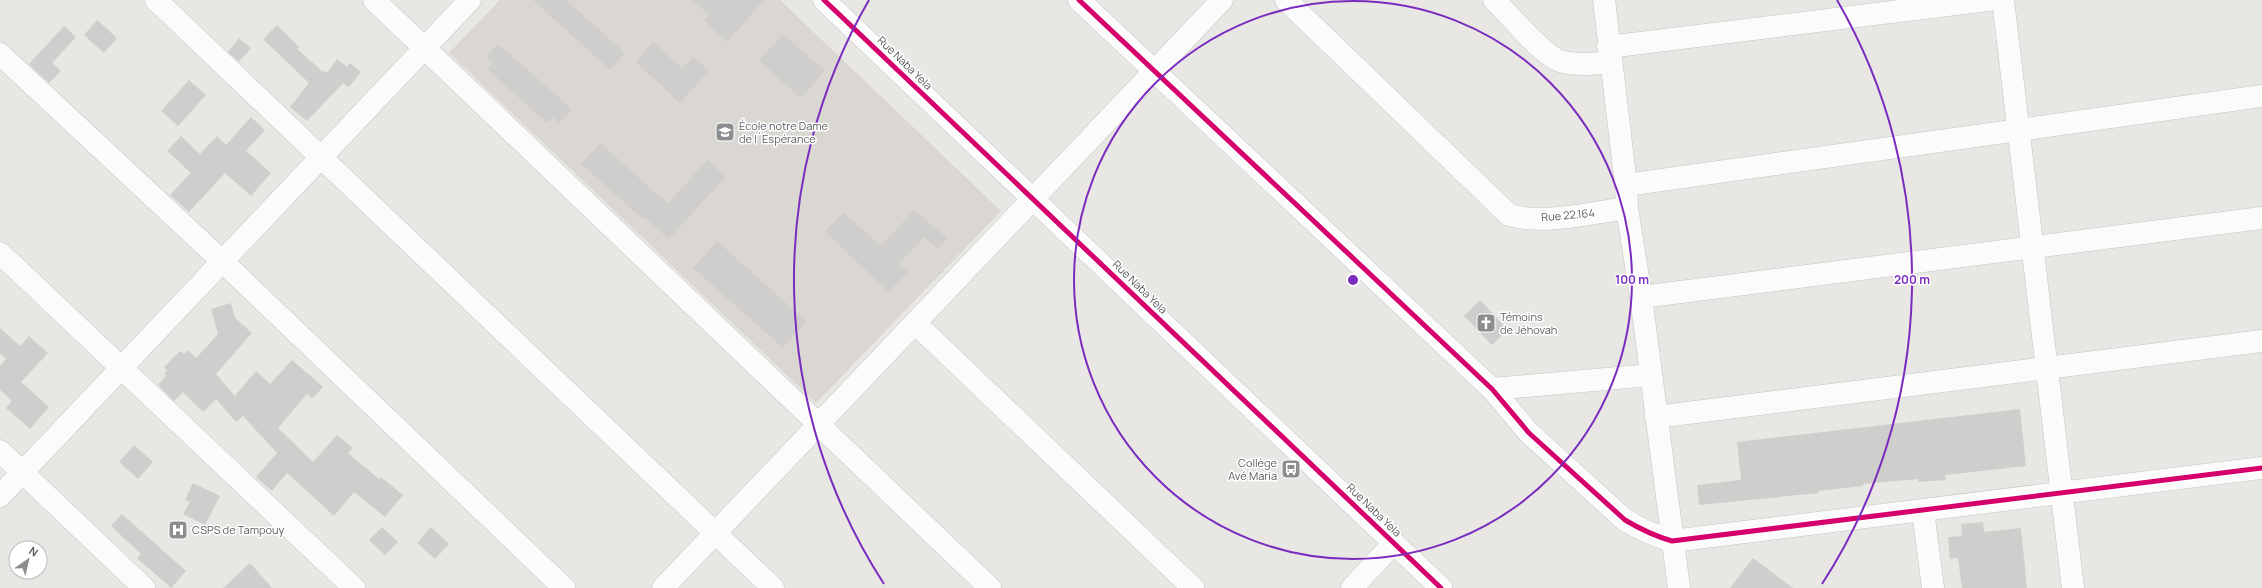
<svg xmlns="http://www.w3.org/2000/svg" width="2262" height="588" font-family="Manrope,sans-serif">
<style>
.education{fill:#dad7d3}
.building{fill:#cfcecc}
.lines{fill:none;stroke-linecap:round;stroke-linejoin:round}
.minor-casing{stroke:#c5c5c5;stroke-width:23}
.minor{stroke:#fcfbfb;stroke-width:22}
.cycleway-casing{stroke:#fff;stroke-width:8}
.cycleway{stroke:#d6006c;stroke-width:5}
.ring{fill:none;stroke:#7b2cbf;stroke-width:2}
.labels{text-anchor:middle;stroke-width:3;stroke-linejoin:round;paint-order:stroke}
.street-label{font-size:11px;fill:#595d60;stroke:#fff}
.poi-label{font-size:11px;fill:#595d60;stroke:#fff;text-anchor:start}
.centre{fill:#7b2cbf;stroke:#fff;stroke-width:2}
.ring-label{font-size:12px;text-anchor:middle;font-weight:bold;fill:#7b2cbf;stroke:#fff;stroke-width:3;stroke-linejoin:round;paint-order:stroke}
</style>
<rect width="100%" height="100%" fill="#e8e7e3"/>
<!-- education -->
<polygon class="education" points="500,0 780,0 1001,211 816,403 449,53"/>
<!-- building -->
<g class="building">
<polygon points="533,0 566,0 625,53 610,70"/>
<polygon points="692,0 764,0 727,42 704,21 709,15"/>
<polygon points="97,20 117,38 104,53 84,35"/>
<polygon points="277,25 299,47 297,49 323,72 324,71 327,73 337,59 347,67 350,63 361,72 349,87 343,83 307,121 290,107 309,83 263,39"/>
<polygon points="64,26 76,37 52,63 61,71 49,83 29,64"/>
<polygon points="783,34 825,71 801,98 759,61"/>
<polygon points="239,38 251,48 239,62 228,52"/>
<polygon points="653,42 682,68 693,57 709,71 680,103 636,62"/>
<polygon points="498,44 572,109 559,123 553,117 547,123 487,69 493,63 486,57"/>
<polygon points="189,80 206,95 178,126 161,111"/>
<polygon points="251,117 265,130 246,151 271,173 251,196 225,173 189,212 170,195 191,173 167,151 181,136 200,154 217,136 226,145"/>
<polygon points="600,143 668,204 707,160 726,176 669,239 644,217 643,219 581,164"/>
<polygon points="914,210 947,238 937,249 924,237 899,264 908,272 889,292 825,232 843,212 881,246"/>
<polygon points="717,241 806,321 783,348 693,268"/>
<polygon points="1480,300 1508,330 1492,345 1464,316"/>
<polygon points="231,303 235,318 252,333 216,374 235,396 256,371 270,384 292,360 323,387 312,399 307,394 278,428 313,462 337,435 353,448 348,453 379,479 381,477 403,495 385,517 354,492 334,516 287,473 272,491 256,477 277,453 243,416 236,422 216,399 203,412 183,392 174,401 158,385 166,376 164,374 167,371 164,367 180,351 184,354 188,350 196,358 218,334 211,309"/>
<polygon points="0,328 20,346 29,336 48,353 21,382 49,407 30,429 6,408 12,401 0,390 0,366 6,359 0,353"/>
<polygon points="2020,409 2026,466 1945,475 1946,480 1918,482 1918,479 1863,484 1863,486 1818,491 1819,493 1699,505 1697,485 1741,480 1737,442"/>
<polygon points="134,445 153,462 138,479 119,462"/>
<polygon points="193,483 220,496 205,525 183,514 190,502 185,500"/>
<polygon points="122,514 186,571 171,588 137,558 141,554 111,526"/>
<polygon points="1983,522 1984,532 2021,528 2027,588 1962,588 1958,558 1950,559 1948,537 1962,536 1961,524"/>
<polygon points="382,527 398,542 385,555 369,540"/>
<polygon points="431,527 449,544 435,559 417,543"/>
<polygon points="1753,558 1793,588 1730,588"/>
<polygon points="250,563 272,588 223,588"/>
</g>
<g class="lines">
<defs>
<g id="minor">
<polyline points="156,0 773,588"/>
<polyline points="374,0 990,588"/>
<polyline points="824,0 1441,588"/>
<path d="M1079,0L1492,389L1529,433L1625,520C1640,529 1655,536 1672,541L2262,468"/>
<path d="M1286,0L1509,215C1542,225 1592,213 1627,208"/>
<path d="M1494,0C1510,15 1542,55 1560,61C1576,66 1595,64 1610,62"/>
<polyline points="1604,0 1626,185 1627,208 1641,297 1679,588"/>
<polyline points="2003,0 2073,588"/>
<polyline points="1608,47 1988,0"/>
<polyline points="0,54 222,261 564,588"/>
<polyline points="1626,185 2262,96"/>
<polyline points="0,253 354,588"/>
<polyline points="1641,297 2262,218"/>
<polyline points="915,323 1193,588"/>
<polyline points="1492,389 1651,375"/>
<polyline points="1656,417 2262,341"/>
<polyline points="0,451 144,588"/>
<polyline points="0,496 470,0"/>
<polyline points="1923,511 1933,588"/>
<polyline points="663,588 1222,0"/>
<polyline points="1352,588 1394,543"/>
</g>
</defs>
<!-- minor casing -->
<use href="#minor" class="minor-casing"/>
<!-- minor -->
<use href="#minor" class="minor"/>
<defs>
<g id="cycleway">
<polyline points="824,0 1441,588"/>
<path d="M1079,0L1492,389L1529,433L1625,520C1640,529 1655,536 1672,541L2262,468"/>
</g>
</defs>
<!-- cycleway casing -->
<use href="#cycleway" class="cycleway-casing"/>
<!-- cycleway -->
<use href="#cycleway" class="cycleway"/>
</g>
<!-- distance rings -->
<g class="ring">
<circle cx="1353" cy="280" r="279"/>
<path d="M884 584A559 559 0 0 1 869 0M1837 0A559 559 0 0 1 1822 584"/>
</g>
<!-- icons -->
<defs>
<symbol id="school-square" viewBox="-11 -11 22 22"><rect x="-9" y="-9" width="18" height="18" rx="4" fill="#8b8d8e" stroke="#fff"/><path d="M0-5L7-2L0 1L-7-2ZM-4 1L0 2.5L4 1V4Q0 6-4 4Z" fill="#fff"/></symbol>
<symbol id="church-square" viewBox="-11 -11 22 22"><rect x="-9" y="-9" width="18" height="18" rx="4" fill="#8b8d8e" stroke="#fff"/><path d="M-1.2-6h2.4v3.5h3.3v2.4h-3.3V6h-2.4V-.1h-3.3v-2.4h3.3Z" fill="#fff"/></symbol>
<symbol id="bus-square" viewBox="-11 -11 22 22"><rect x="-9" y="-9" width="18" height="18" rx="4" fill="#8b8d8e" stroke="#fff"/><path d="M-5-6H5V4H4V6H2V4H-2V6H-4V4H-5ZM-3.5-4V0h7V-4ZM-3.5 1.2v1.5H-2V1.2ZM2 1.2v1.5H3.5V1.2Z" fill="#fff"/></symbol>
<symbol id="hospital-square" viewBox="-11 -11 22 22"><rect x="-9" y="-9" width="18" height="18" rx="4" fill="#8b8d8e" stroke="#fff"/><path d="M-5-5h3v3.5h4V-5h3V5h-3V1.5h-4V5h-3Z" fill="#fff"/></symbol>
</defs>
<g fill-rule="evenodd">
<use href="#school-square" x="714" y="121" width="22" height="22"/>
<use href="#church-square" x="1475" y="312" width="22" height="22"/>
<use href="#bus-square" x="1280" y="458" width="22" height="22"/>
<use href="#hospital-square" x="167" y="519" width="22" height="22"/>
</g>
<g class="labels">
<!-- street labels -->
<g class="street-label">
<text transform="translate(905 63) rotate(44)" y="4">Rue Naba Yela</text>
<text transform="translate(1568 215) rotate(-5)" y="4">Rue 22.164</text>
<text transform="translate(1140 287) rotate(44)" y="4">Rue Naba Yela</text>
<text transform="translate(1374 510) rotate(44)" y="4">Rue Naba Yela</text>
</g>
<!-- poi labels -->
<g class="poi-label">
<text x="739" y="130">École notre Dame<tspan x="739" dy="13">de l´Espérance</tspan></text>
<text x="1500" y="321">Témoins<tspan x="1500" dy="13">de Jéhovah</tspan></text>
<text x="1277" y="467" text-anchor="end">Collège<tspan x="1277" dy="13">Avé Maria</tspan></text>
<text x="192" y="534">CSPS de Tampouy</text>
</g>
</g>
<circle cx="1353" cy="280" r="6" class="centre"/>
<g class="ring-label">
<text x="1632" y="284">100 m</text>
<text x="1912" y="284">200 m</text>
</g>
<!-- north arrow -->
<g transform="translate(28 560) rotate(34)"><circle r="19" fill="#ffffff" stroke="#bdbebf"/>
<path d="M0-3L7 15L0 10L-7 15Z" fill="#8b8d8e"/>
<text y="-6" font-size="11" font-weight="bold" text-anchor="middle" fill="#595d60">N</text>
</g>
</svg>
